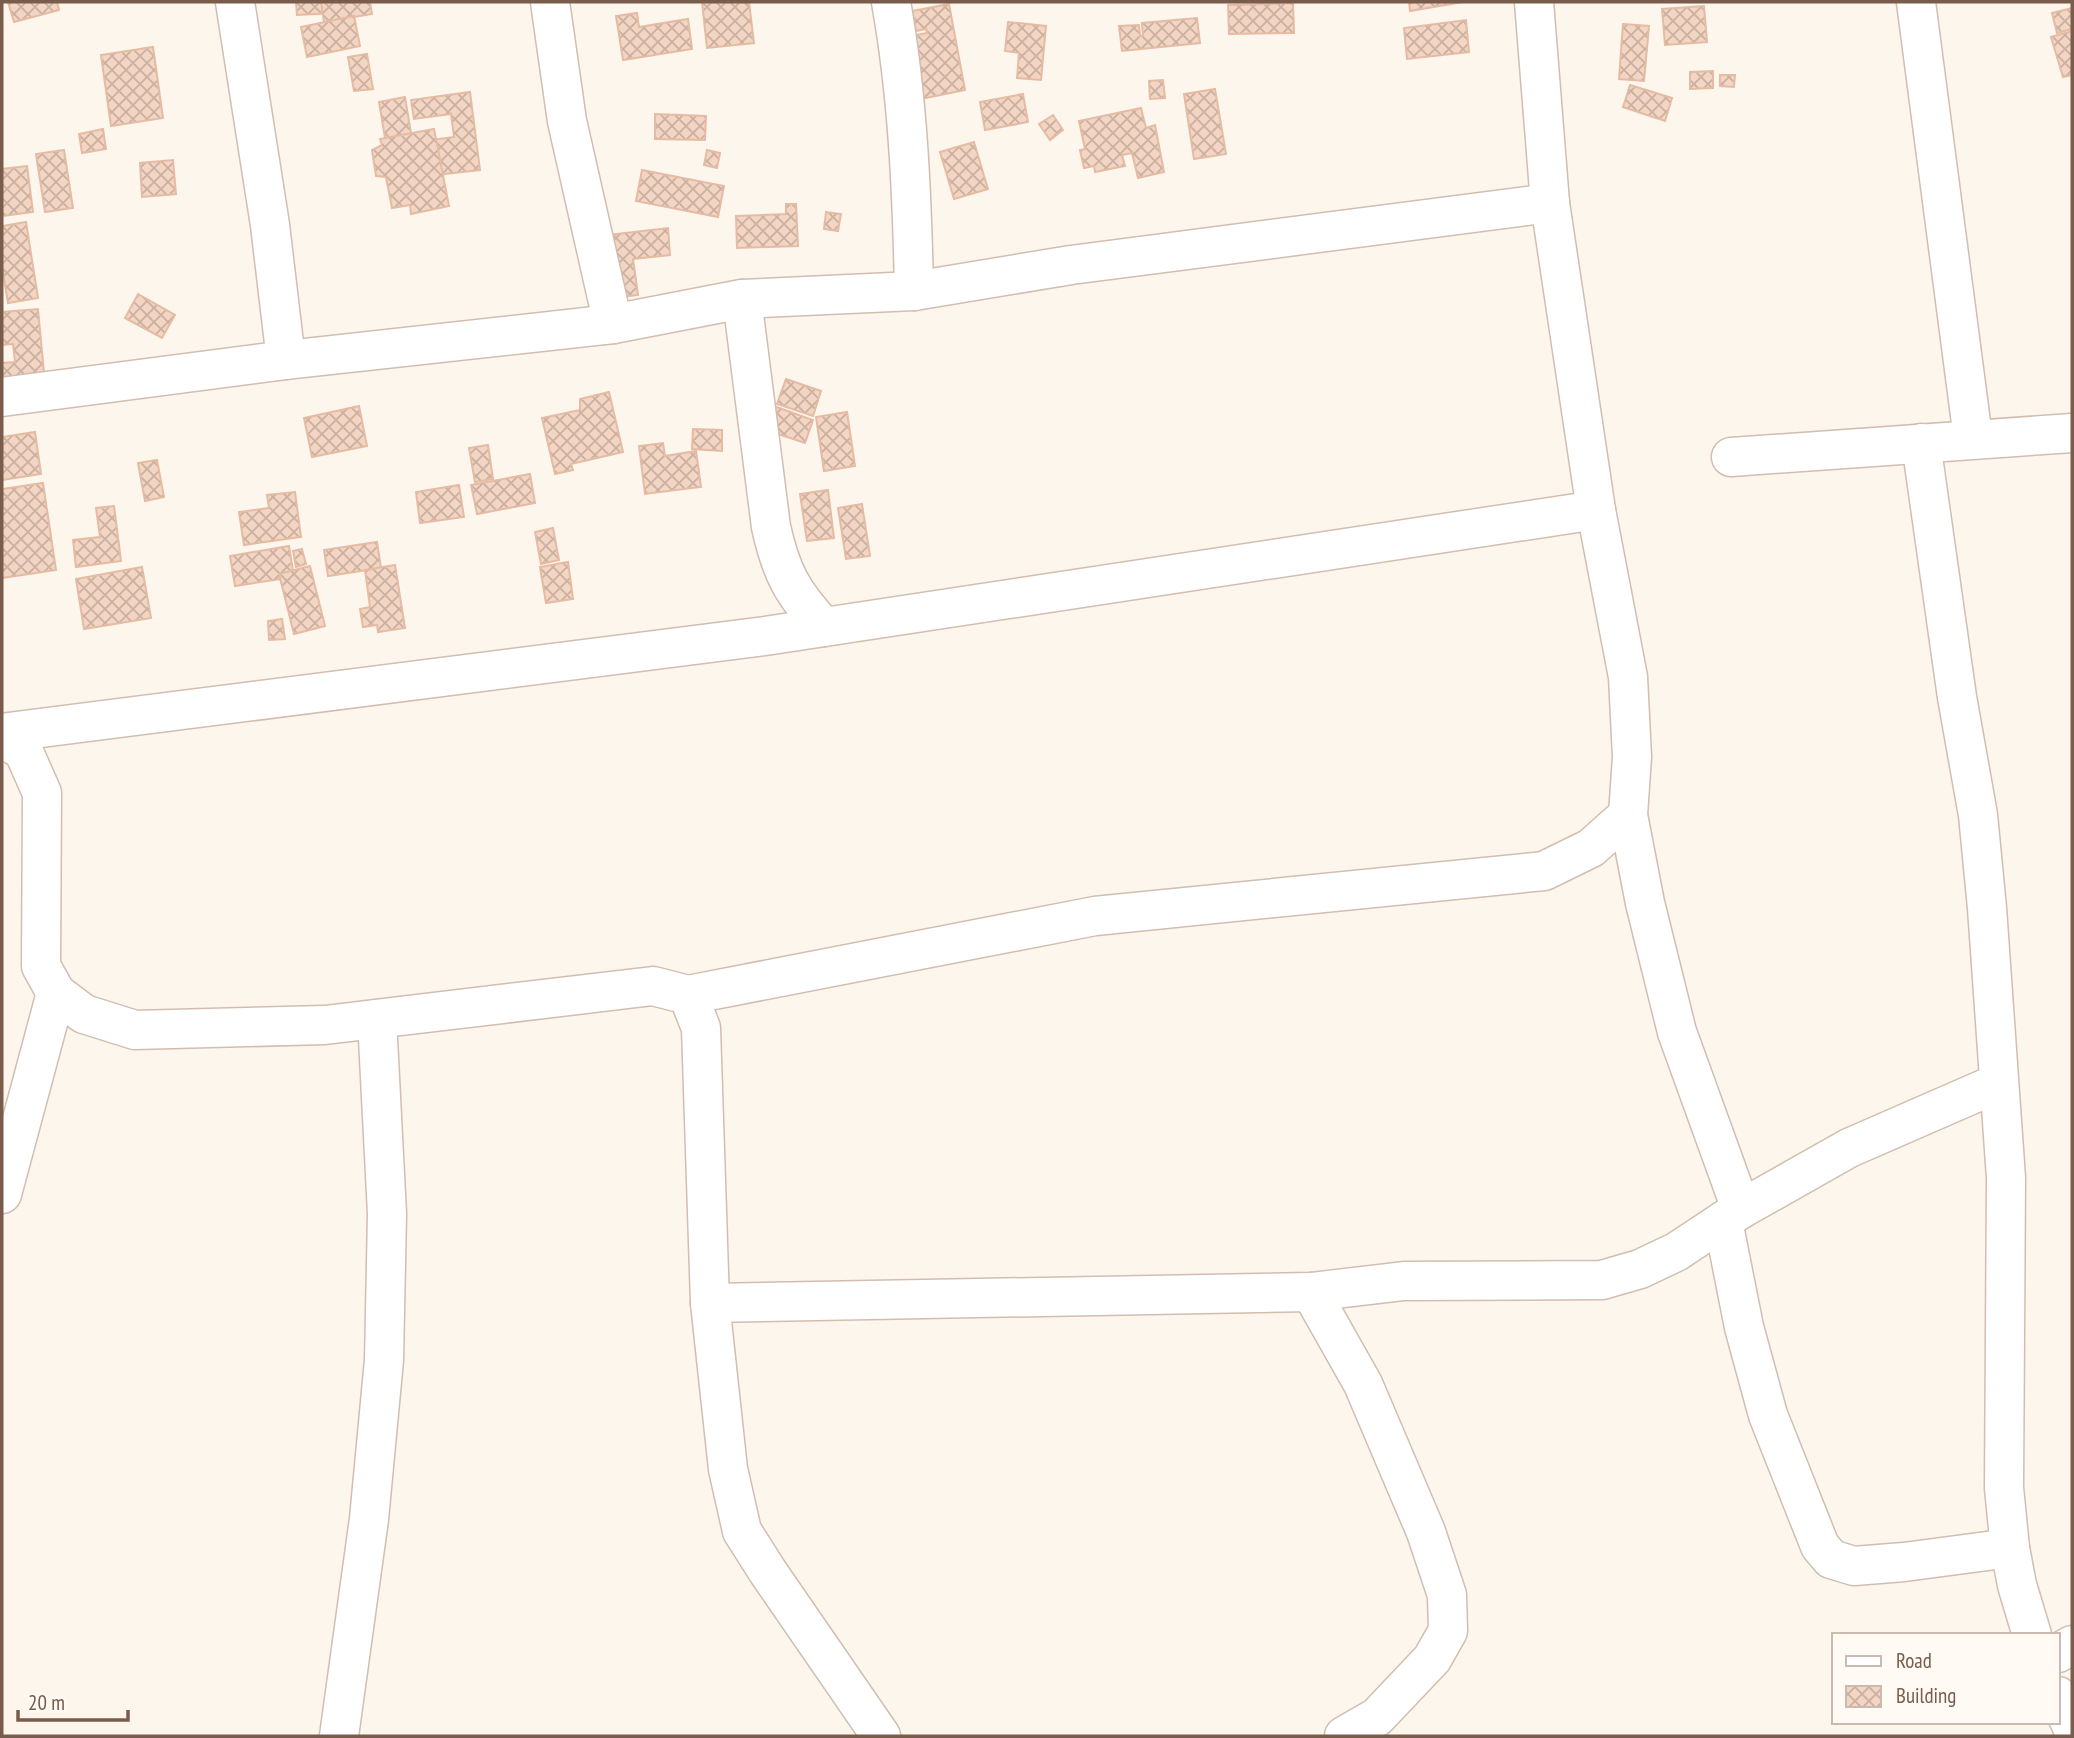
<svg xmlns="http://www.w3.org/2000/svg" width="2074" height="1738" font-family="'PT Sans Narrow',sans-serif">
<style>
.building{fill:url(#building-cross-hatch);stroke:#e6bba3;stroke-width:2}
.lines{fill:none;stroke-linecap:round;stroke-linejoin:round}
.street-casing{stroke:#d1beb0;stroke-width:41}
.street{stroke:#fff;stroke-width:38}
</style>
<defs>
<pattern id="building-cross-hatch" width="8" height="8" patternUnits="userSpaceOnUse" patternTransform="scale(1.75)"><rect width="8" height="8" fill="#f3d5c3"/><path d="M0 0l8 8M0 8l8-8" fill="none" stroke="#cab0a1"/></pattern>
</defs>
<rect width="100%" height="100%" fill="#fdf6ec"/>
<!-- building -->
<g class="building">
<polygon points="8,2 57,2 59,10 14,22"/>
<polygon points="296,2 337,2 337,13 297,15"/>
<polygon points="321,2 370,2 372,14 324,22"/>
<polygon points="702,2 749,2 754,43 707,48"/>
<polygon points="1409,2 1463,2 1410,11"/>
<polygon points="1293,3 1294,33 1229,34 1228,5"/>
<polygon points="949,4 965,90 911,101 905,37 927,33 926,29 916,31 912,11"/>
<polygon points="1704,6 1707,42 1665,45 1662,9"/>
<polygon points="2072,8 2072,29 2057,33 2052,13"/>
<polygon points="637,13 639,27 688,19 692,49 623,60 616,16"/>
<polygon points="354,16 360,46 307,57 301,27"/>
<polygon points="1197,18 1200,43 1122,51 1119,26 1139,25 1140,36 1143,36 1142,23"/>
<polygon points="1466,20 1469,52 1407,59 1404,28"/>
<polygon points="1008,22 1046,26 1041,80 1017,78 1019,53 1005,51"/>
<polygon points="1623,24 1649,26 1644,81 1619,79"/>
<polygon points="2072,31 2072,75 2063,77 2051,37"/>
<polygon points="153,47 163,118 111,126 101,55"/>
<polygon points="367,54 373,89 354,91 348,57"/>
<polygon points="1713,71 1713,88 1690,89 1690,72"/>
<polygon points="1720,75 1735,75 1734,87 1720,86"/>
<polygon points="1163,80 1165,98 1150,99 1149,81"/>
<polygon points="1630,85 1672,98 1665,121 1623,107"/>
<polygon points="1215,89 1226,154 1194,159 1184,94"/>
<polygon points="470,92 480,170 418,177 415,142 454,137 451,114 414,119 411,100"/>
<polygon points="1023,94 1028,122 985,130 980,102"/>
<polygon points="405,97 417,170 391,174 379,102"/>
<polygon points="1141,108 1146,128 1155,125 1164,172 1138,178 1132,153 1122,155 1125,166 1095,172 1094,166 1084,168 1080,150 1085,149 1079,121"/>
<polygon points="655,114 706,116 705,140 655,139"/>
<polygon points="1053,115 1063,130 1050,140 1039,124"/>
<polygon points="103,129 106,149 82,153 79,134"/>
<polygon points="434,129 449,206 411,214 410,205 392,208 386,177 376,176 372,150 382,145 380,139"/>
<polygon points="974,142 988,189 954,199 940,152"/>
<polygon points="64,150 73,208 45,212 36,154"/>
<polygon points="707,150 720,153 717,168 704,165"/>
<polygon points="173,160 176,194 142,197 140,163"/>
<polygon points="27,166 33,212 2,216 2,169"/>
<polygon points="642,170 724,186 718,217 636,201"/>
<polygon points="786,204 796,204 798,246 737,248 736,216 786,214"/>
<polygon points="826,212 841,214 838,231 824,229"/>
<polygon points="26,222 38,298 8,303 2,266 2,226"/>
<polygon points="668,228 670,255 633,259 638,295 607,299 600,236"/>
<polygon points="138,294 175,315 162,338 125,318"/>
<polygon points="38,309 45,384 2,388 2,363 15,362 13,344 2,345 2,312"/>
<polygon points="786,379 821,391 813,416 777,404"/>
<polygon points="609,392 623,452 571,464 573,470 555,474 542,418 580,410 580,399"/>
<polygon points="771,405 813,420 805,443 763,429"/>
<polygon points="359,406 367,446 312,457 304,418"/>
<polygon points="847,412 855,466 824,471 816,417"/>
<polygon points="693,429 722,430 722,451 692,449"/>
<polygon points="35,432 41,474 2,480 2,437"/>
<polygon points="663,443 665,456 696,451 701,487 645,494 639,446"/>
<polygon points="488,445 493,479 475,482 469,448"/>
<polygon points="157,460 164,497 145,501 138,463"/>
<polygon points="530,474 535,503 477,514 471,485"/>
<polygon points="43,483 56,570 2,578 2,489"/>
<polygon points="459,485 464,517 420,523 416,492"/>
<polygon points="828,490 834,538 807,541 800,494"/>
<polygon points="295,492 301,537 244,545 239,512 269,508 267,495"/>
<polygon points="862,504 870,556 846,559 838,508"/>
<polygon points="114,506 121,561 76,567 73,540 100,537 96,508"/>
<polygon points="553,528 559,560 541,564 535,532"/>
<polygon points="377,542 381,568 328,576 324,550"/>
<polygon points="289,546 294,577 235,586 230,556"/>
<polygon points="302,549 306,564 296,567 293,551"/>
<polygon points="568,562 573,599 546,603 540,567"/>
<polygon points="395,565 405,628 378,632 377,625 363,627 360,609 370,607 365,570"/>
<polygon points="310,566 325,626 294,634 279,574"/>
<polygon points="142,567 151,618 84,629 76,579"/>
<polygon points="282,619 285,639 269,640 268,621"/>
</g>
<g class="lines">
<defs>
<g id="street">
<polyline points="235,2 270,225 286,360"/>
<polyline points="550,2 567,121 613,324"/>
<path d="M891,2C908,97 912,194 914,291"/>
<polyline points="1534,2 1550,203 1596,510 1628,677 1632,757 1628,815 1645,903 1677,1032 1741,1209"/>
<polyline points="1916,2 1973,438"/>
<path d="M742,299L771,527C781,572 792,593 824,627"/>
<polyline points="2,397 286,360 613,324 742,299 914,291 1071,265 1550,203"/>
<polyline points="1921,443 1957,697 1978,815 1987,908 2006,1178 2004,1488 2010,1548 2017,1585 2032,1635"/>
<polyline points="1731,457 2072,433"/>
<polyline points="2,733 765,636 1596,510"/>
<polyline points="2,739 23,750 42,793 41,966 56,993 84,1014 135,1030 325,1025 653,986 688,995 701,1028 710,1303 728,1469 742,1531 768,1572 881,1736"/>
<polyline points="688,995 1095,916 1544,871 1591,848 1628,815"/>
<polyline points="2,1194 56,993"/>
<polyline points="1723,1221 1744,1327 1768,1415 1820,1546 1831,1559 1854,1566 1904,1562 2010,1548"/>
<polyline points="1311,1292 1363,1384 1426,1532 1447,1595 1448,1631 1432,1659 1377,1717 1344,1736"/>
<polyline points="710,1303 1311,1292 1404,1281 1602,1280 1640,1269 1676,1252 1741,1209 1849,1148 1998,1083"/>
<polyline points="2058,1653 2072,1645"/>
<polyline points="2058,1696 2072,1727"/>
<polyline points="339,1736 369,1519 384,1360 387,1214 377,1019"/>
</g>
</defs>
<!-- street casing -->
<use href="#street" class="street-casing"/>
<!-- street -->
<use href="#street" class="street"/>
</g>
<!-- border -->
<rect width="2074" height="1738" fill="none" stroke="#7a5c4d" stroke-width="7"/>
<!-- legend -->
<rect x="1832" y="1633" width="228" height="91" fill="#fffaf3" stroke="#cabbb1" stroke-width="2"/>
<rect x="1846" y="1656" width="35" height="10" fill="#ffffff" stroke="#cabbb1" stroke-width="2"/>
<text x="1896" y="1668" font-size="21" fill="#7a5c4d">Road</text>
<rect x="1846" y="1686" width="35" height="21" fill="url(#building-cross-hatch)" stroke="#cabbb1" stroke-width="2"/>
<text x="1896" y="1703" font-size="21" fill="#7a5c4d">Building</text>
<!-- scale -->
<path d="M18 1710v10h110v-10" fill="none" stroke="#7a5c4d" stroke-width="3.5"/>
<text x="28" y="1710" font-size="21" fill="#7a5c4d" stroke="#fffaf3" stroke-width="5" paint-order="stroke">20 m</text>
</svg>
